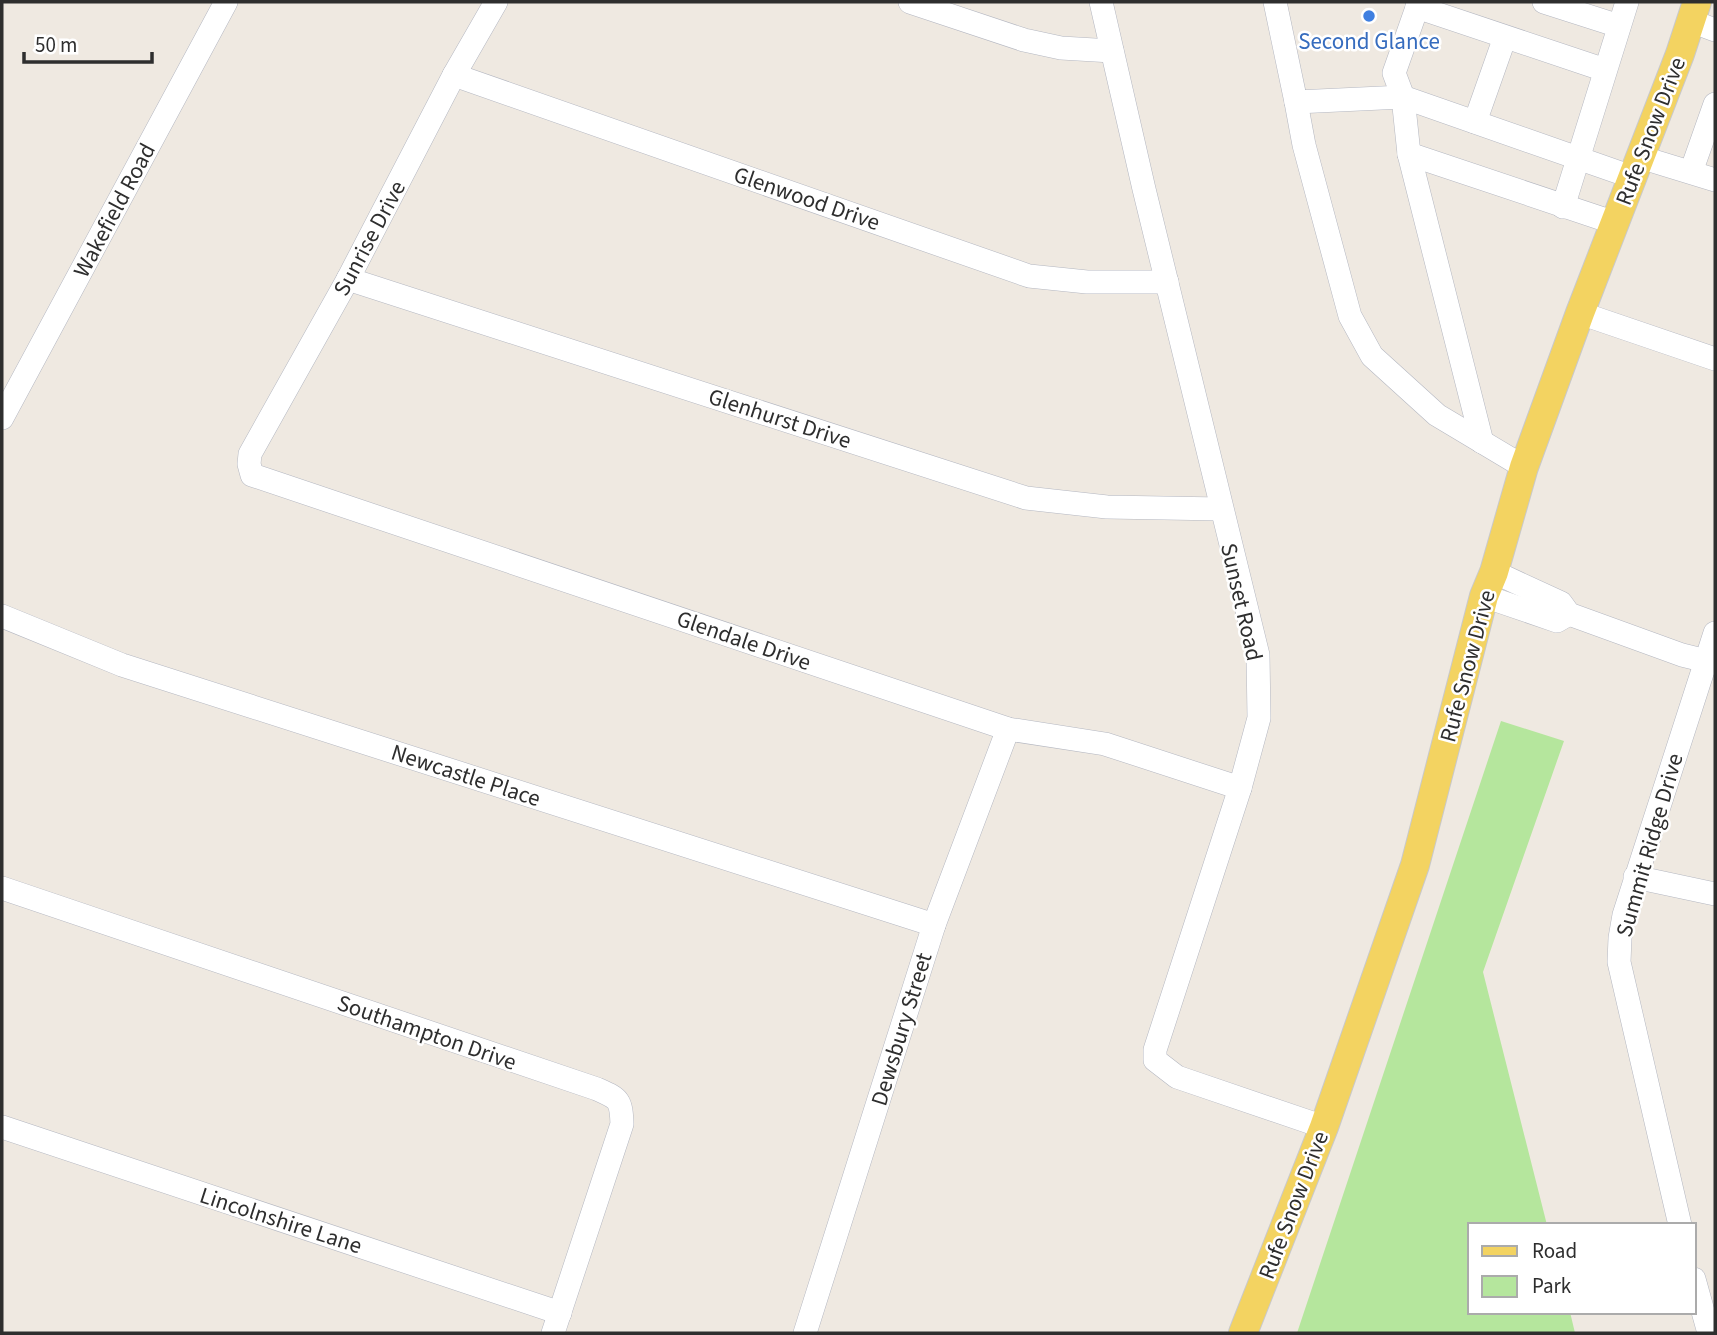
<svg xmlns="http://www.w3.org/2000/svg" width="1717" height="1335" font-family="'Source Sans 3',sans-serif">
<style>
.green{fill:#b5e69d}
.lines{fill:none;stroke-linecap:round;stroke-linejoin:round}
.minor-casing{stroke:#b4b7c1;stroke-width:24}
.major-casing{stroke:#c9c9c9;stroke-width:30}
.minor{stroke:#fff;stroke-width:23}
.major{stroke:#f3d361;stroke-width:28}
.shop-dot{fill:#3f7fe0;stroke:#fff;stroke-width:2.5}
.labels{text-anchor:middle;stroke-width:5;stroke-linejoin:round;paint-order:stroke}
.shop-label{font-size:23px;fill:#366cbe;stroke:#fff}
.street-label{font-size:23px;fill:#2e2e2e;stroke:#fff}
</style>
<rect width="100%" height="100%" fill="#efe9e1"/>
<!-- green -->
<polygon class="green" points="1501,721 1564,741 1483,972 1547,1225 1470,1225 1470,1312 1570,1312 1575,1333 1297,1333"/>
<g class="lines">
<defs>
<g id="minor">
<polyline points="496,2 454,75 348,279 250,454 249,464 252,475 1008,729 1105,744 1240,788"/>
<polyline points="910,2 1024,40 1061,48 1112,51"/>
<polyline points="1101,2 1144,189 1258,655 1259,718 1240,788 1155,1050 1155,1060 1177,1077 1324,1127"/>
<polyline points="1275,2 1296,102 1403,97 1632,177"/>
<polyline points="1419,2 1394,73 1403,97 1409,154 1482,442"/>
<polyline points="1544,2 1619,26"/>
<polyline points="1417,7 1605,70"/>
<polyline points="1691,21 1715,30"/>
<polyline points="454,75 1029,276 1087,282 1167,282"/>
<polyline points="1296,102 1304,145 1350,316 1372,356 1437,415 1524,467"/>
<polyline points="1475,122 1505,37"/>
<polyline points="1409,154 1615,223"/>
<polyline points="1640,157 1715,180"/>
<polyline points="1691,172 1715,104"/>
<polyline points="1563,207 1627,2"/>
<polyline points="348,279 1026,498 1107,507 1221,509"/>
<polyline points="1580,313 1715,359"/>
<polyline points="2,418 226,2"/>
<polyline points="1494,572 1561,603 1569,614 1682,655 1715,663"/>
<polyline points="1484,596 1557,621 1569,614"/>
<polyline points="2,616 122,665 934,925"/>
<polyline points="1635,877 1715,894"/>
<path d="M2,888L597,1089C619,1099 621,1099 622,1124L553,1333"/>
<polyline points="2,1127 560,1313"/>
<polyline points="1680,1225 1619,962 1620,938 1624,915 1715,633"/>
<polyline points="1694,1279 1709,1333"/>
<polyline points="805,1333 934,925 1008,729"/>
</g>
<polyline id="major" points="1243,1333 1324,1127 1415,865 1484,596 1494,572 1524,467 1580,313 1680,54 1697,2"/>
</defs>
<!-- minor casing -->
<use href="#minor" class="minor-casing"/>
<!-- major casing -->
<use href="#major" class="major-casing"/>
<!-- minor -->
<use href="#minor" class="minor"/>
<!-- major -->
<use href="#major" class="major"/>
</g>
<!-- markers -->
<circle class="shop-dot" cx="1369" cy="16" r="7"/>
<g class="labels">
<!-- shop labels -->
<g class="shop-label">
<text x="1369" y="49">Second Glance</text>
</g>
<!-- street labels -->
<g class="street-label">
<text transform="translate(1650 131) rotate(-69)" y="8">Rufe Snow Drive</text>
<text transform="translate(807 198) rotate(19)" y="8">Glenwood Drive</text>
<text transform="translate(114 210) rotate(-62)" y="8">Wakefield Road</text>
<text transform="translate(369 238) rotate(-62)" y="8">Sunrise Drive</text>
<text transform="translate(780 418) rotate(18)" y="8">Glenhurst Drive</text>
<text transform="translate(1242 602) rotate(77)" y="8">Sunset Road</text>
<text transform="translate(744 640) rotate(19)" y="8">Glendale Drive</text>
<text transform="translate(1467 666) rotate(-75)" y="8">Rufe Snow Drive</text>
<text transform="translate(466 775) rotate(18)" y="8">Newcastle Place</text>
<text transform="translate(1649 845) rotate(-74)" y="8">Summit Ridge Drive</text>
<text transform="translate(901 1029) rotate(-73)" y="8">Dewsbury Street</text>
<text transform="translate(427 1032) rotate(19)" y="8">Southampton Drive</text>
<text transform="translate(1293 1205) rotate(-69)" y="8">Rufe Snow Drive</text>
<text transform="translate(281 1220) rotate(18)" y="8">Lincolnshire Lane</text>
</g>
</g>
<!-- border -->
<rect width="1717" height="1335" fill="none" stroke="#2e2e2e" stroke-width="7"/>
<!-- legend -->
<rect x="1468" y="1223" width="228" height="91" fill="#ffffff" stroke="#ababab" stroke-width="2"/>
<rect x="1482" y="1246" width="35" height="10" fill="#f3d361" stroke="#ababab" stroke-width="2"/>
<text x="1532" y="1258" font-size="21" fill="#2e2e2e">Road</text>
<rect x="1482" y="1276" width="35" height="21" fill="#b5e69d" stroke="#ababab" stroke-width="2"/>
<text x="1532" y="1293" font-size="21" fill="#2e2e2e">Park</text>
<!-- scale -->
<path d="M24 52v10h128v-10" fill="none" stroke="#2e2e2e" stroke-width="3.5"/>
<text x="35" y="52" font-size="21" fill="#2e2e2e" stroke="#ffffff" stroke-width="5" paint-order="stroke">50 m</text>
</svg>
